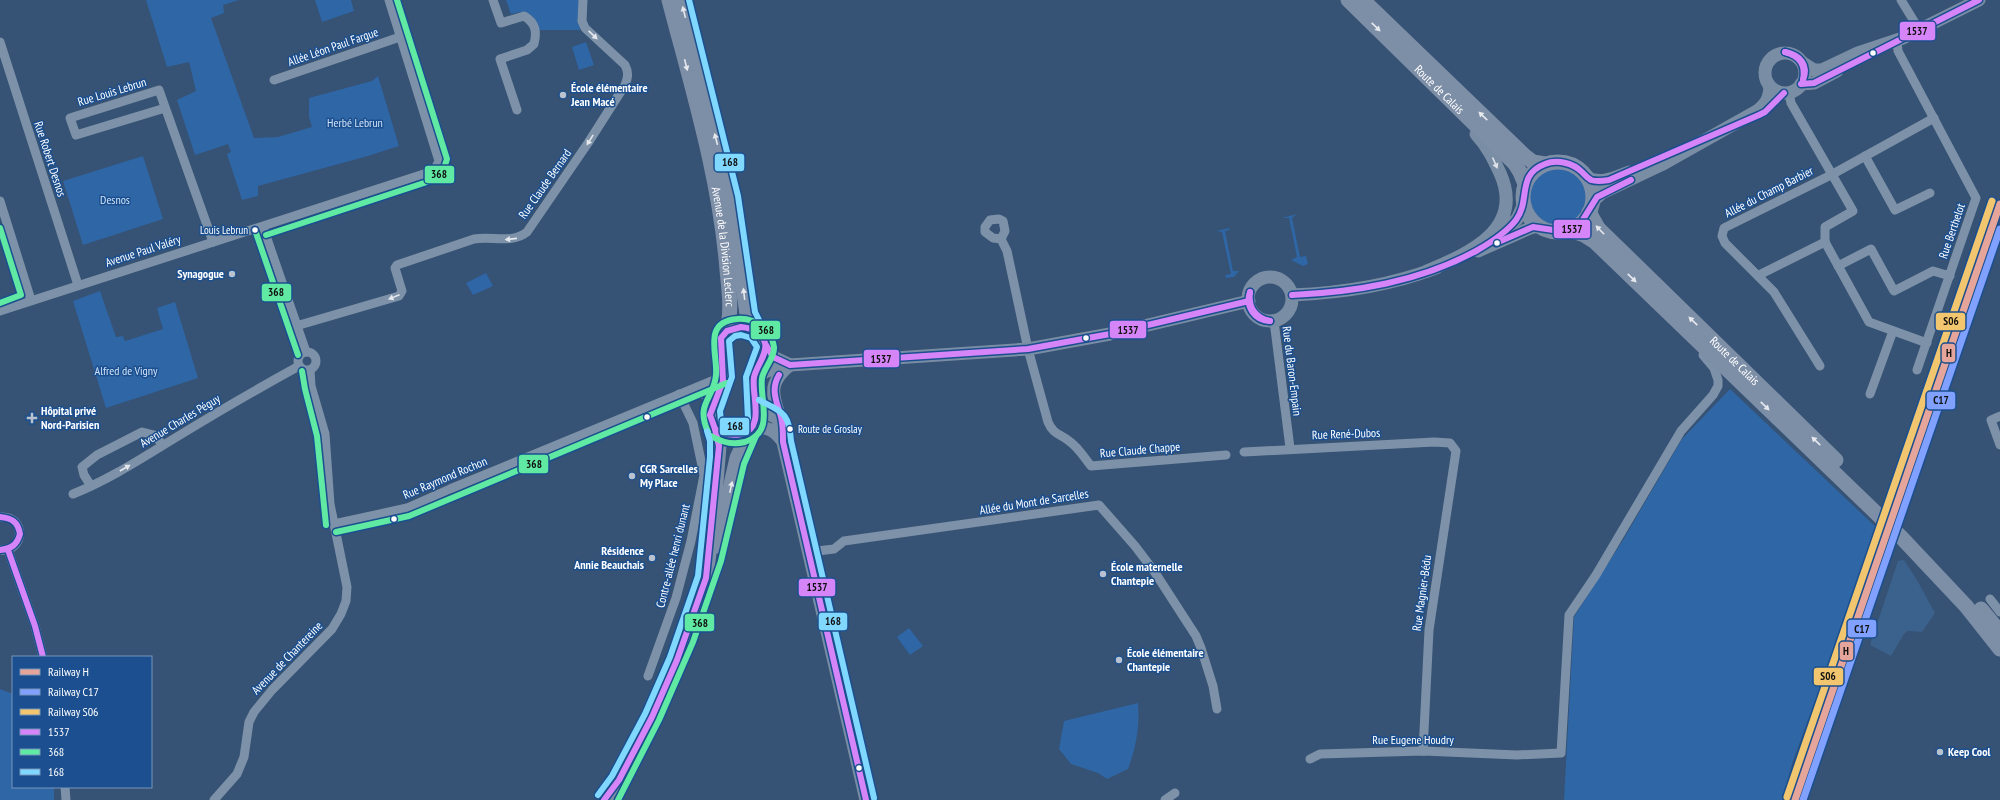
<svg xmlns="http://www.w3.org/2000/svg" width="2000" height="800" font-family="'PT Sans Narrow',sans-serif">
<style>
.green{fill:#2f66a5}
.water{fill:#3b618d}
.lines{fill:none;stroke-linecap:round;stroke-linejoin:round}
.street{stroke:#7d92a8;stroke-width:9}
.secondary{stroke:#798da4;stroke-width:13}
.primary{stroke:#7d8ea7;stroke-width:15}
.bus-1-casing{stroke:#1b4f8f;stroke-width:9}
.bus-2-casing{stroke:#1b4f8f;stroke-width:9}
.bus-3-casing{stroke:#1b4f8f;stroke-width:9}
.bus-1{stroke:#d685f9;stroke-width:6}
.bus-2{stroke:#60e9a3;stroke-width:6}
.bus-3{stroke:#80d8fe;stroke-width:6}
.rail-1-casing{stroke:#1b4f8f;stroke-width:10}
.rail-2-casing{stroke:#1b4f8f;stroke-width:10}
.rail-3-casing{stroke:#1b4f8f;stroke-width:10}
.rail-1{stroke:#e5a59a;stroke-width:7}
.rail-2{stroke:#80a1ff;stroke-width:7}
.rail-3{stroke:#f2c66f;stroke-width:7}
.oneway{fill:#e5e8ed}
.oneway2{fill:#e5e9ee}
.oneway3{fill:#dee2e8}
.bus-dot{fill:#fff;stroke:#1b4f8f;stroke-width:1.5}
.poi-dot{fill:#b9c2ce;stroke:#1b4f8f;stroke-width:1.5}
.labels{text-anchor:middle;stroke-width:3;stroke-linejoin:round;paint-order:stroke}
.bus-label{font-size:11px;fill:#fff;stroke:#1b4f8f;text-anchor:end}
.street-label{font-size:12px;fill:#fff;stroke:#1b4f8f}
.poi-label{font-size:12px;font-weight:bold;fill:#fff;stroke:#1b4f8f;text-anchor:start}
.park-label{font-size:12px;fill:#cfe3fa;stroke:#1b4f8f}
.line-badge{stroke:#1b4f8f;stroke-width:1.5}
.pale-badge-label{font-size:11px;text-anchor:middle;font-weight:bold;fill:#111}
</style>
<rect width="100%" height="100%" fill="#365274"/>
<!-- green -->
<g class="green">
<polygon points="146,0 239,0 223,5 224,13 211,18 254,138 278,137 312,127 309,117 309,98 372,81 378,76 399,146 368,156 258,186 258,196 242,200 227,154 231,152 228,144 195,155 177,100 196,91 189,62 167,67"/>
<polygon points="315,0 351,0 354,11 322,22"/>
<polygon points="506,0 581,0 580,30 539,30 529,14 520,12 511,14"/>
<polygon points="586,42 594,65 579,70 572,47"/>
<polygon points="143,156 163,219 83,245 63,181"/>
<circle cx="1558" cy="197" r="28"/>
<polygon points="1297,214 1292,218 1300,257 1306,256 1308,264 1303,266 1291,260 1297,257 1289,218 1282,218"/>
<polygon points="1229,228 1230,230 1225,231 1233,271 1239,271 1234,277 1226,278 1225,275 1231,274 1222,232 1216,231"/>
<polygon points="486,273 493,286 473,295 466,283"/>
<polygon points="100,291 116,337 123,336 125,341 163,329 157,308 175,302 198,378 106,408 73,301"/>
<polygon points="1730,389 1878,529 1793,761 1782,800 1564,800 1574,617 1623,540 1682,439"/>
<polygon points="909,628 923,646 910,655 897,637"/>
<polygon points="0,689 13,694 13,787 54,787 54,800 0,800"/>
<path d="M1138,703C1140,726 1136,748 1128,769L1107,779L1098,773L1071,764L1059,749L1064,721Z"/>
</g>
<!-- water -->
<polygon class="water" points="1904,560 1917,580 1935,613 1922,632 1908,631 1904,634 1891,656 1870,645 1898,561"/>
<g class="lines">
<!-- street -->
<g class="street">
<path d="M493,0L501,23L524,16C536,23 537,32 534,44L527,50L500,59L517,110"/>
<polyline points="1901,0 1920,31"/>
<polyline points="1897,41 1898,51 1976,198 1917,370"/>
<polyline points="0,42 78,285"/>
<polyline points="274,80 400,37"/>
<polyline points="1789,93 1791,103 1853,211 1825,227 1825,242"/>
<polyline points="165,108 76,135 70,118 159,90 213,242"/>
<polyline points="1865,156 1895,210 1930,193"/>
<polyline points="0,201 31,300"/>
<polyline points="263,227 306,352"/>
<path d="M1001,239L1005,231L1003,221L999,219L990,220L985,227V232L993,238L1001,239L1007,251L1028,349L1048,422C1053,434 1060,434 1069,441C1078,447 1084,457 1091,466L1226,455"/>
<polyline points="1825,242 1869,322 1927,343"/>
<polyline points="1838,266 1871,249 1894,291 1933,271 1950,276"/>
<polyline points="1759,275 1825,242"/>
<polyline points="0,311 430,172 436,167 439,161 389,0"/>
<polyline points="1274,321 1290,448"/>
<path d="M296,326L399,296L402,291L395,268L397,265L474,239C493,236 512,244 527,232L588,143L625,85C628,77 629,73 625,65L585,28L582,21L583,0"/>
<circle cx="307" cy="361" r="9"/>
<polyline points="1820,366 1774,292 1725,243 1722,236 1724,228 1831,175 1934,118"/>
<path d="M688,392C700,392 708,394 714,404"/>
<polyline points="1870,394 1893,331"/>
<polyline points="2000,416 1991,420 2000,445"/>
<polyline points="1244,452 1434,442 1450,443 1456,451 1429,630 1423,751"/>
<polyline points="91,486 84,475 82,467 97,455 142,432 154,435 163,445"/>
<path d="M73,494C111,479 145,456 180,435C219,411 259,388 299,366"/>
<path d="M0,517C27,515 25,553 0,550"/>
<polyline points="334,524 407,508 450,489 724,376"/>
<polyline points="8,550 35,626 43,657"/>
<polyline points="809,552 834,549 844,541 1099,505 1135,546 1154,571 1196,636 1201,648 1213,686 1217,709"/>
<polyline points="1990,599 2000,612"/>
<polyline points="648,676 676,598 691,541 704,475 693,423 679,394"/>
<polyline points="1310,759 1320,754 1423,751 1517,755 1561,753 1569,615 1596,575 1681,431 1713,395 1718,386 1718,380 1714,368 1703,355"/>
<polyline points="65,787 66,800"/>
<polyline points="214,800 237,774 244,757 249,722 254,712 272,690 332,629 341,614 346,601 347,587 330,504 325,434 311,386 310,370"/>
<polyline points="1165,800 1175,793"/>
</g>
<!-- secondary -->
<g class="secondary">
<circle cx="1785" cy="73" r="20"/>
<polyline points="1803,63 1814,70 1822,70 1858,53 1903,38 1979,0"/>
<polyline points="1801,84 1814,83 1837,71"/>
<path d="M1587,178C1602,184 1614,178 1629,172"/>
<path d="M1592,202L1602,193L1661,165L1757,111C1766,104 1769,99 1770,87"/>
<polyline points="1494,239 1517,219 1524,204"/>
<polyline points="1478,251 1530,228 1539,226"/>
<path d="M1427,271C1470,253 1525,229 1500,173C1493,158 1487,146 1476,134"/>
<circle cx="1270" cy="299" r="22"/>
<path d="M1292,295C1342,293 1389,286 1436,268"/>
<polyline points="766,345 773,357 790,365"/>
<polyline points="754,378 767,371 790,365 1028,349 1110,334 1249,301"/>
<polyline points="755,407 777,418 782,429 783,442 866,800"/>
<path d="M782,424C774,398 765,385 790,365"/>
<path d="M751,429C766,425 775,430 783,442"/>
</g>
<!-- primary -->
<g class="primary">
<path id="s1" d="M669,0C692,88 720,179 727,270C729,290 732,311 727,331"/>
<polyline points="681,0 730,198 747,314 755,330"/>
<path id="s2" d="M1348,0L1515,164L1520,172L1525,184"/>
<polyline points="1363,0 1525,156 1533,162 1545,164"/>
<circle cx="1558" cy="197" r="35"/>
<path id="s3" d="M1589,212L1598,228L1836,460"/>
<polyline points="1569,230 1584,235 1595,242 1901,537 1966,606 2000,649"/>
<polyline points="717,546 737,458 749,432"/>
<path d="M706,578L713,519L719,446L717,434L710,415C712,403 721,393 723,381C725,367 721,357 720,344C720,327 739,325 751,329C759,332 765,338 766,347C762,358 756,367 754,378C751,397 768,433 738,435C730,436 722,434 715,429"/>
<polyline points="1981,609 2000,632"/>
<polyline points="609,800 665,690 686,637 709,570"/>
</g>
<defs>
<g id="bus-1">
<path d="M1785,52C1800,55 1809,65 1803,80"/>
<path d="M1785,52C1800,56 1806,65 1803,80"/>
<polyline points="1801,84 1814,83 1979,0"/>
<polyline points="1496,243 1533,227 1560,231 1572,229 1582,221 1597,197 1631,180"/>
<path d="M1250,292C1248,307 1255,318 1270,321"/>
<path d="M1250,292C1245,307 1255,321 1270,321"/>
<path d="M1292,295C1355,292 1419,282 1476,251C1490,243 1506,233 1516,220C1531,200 1516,175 1545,164C1557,159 1573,163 1582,172C1585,175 1587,178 1591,180C1597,182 1603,181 1609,180L1759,115L1765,112L1784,93"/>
<path d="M741,327C751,328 762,332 765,343C768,353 756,367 754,377C751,395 766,428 741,434C732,436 723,434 715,429L710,415L723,381L721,338L727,331Z"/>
<polyline points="766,345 773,357 790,365 1028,349 1110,334 1249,301"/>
<path d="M779,375C770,390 777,402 781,417C783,425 783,434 783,442L866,800"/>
<path d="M0,517C12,518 18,522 20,534C17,545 11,549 0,550"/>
<polyline points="8,550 35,626 43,657"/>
<polyline points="604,800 619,780 652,717 677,660 706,578 719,446 715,429"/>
</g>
<g id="bus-2">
<polyline points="0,228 21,295 0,303"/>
<polyline points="255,230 298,355"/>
<polyline points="266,235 433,180 443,171 447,159 397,0"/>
<polyline points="302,371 305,389 317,436 326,525"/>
<path d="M708,432C695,403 714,399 716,375C718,354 702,322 737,319C746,318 755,321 762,327C769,332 773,339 774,347C775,357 764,368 762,378C759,400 776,432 745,442C733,445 721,442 711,436"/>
<polyline points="336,532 409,516 727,383"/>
<polyline points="618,800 659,720 693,642 721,561 744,464 756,436"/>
</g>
<g id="bus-3">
<polyline points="689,0 738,196 755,312 762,326"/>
<polygon points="741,335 751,338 757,347 746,377 748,419 744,425 731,427 721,422 720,411 732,377 729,341 735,336"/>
<path d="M759,400C782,412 789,412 791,441L874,798"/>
<polyline points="598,795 612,776 645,714 670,657 698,576 710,457 710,441 707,431"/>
</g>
</defs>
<!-- bus-1 casing -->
<use href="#bus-1" class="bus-1-casing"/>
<!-- bus-2 casing -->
<use href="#bus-2" class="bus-2-casing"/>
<!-- bus-3 casing -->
<use href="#bus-3" class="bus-3-casing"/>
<!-- bus-1 -->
<use href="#bus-1" class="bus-1"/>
<!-- bus-2 -->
<use href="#bus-2" class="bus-2"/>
<!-- bus-3 -->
<use href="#bus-3" class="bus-3"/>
<defs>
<polyline id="rail-1" points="1795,800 2000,204"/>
<polyline id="rail-2" points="1803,800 2000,229"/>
<polyline id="rail-3" points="1787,797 1992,201"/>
</defs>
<!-- rail-1 casing -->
<use href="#rail-1" class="rail-1-casing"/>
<!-- rail-2 casing -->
<use href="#rail-2" class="rail-2-casing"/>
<!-- rail-3 casing -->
<use href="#rail-3" class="rail-3-casing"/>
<!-- rail-1 -->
<use href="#rail-1" class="rail-1"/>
<!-- rail-2 -->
<use href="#rail-2" class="rail-2"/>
<!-- rail-3 -->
<use href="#rail-3" class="rail-3"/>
</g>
<!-- one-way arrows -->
<defs><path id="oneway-solid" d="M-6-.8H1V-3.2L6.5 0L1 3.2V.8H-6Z"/></defs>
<g class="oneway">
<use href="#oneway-solid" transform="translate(684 12) rotate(-104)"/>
<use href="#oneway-solid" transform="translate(1376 27) rotate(44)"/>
<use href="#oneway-solid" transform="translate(686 65) rotate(76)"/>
<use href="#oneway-solid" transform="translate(1483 116) rotate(-136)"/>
<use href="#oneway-solid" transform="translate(716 139) rotate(-104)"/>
<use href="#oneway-solid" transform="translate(1600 230) rotate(-134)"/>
<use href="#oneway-solid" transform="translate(1632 278) rotate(44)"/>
<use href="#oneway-solid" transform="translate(744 294) rotate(-97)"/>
<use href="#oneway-solid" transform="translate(1693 321) rotate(-136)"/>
<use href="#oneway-solid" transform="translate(1765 406) rotate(44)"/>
<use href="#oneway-solid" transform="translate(1816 441) rotate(-136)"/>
<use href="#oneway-solid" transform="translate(731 487) rotate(-78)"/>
</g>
<g class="oneway2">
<use href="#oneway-solid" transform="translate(593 35) rotate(43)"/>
<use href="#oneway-solid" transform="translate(590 140) rotate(122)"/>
<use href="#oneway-solid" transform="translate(511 239) rotate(174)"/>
<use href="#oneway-solid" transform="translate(394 297) rotate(158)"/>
<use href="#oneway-solid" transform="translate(125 468) rotate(-30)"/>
</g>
<use class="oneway3" href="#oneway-solid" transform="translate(1495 163) rotate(66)"/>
<!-- markers -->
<g class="bus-dot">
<circle cx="1873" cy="53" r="3.5"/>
<circle cx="255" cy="230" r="3.5"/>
<circle cx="1497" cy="243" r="3.5"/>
<circle cx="1086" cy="338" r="3.5"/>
<circle cx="647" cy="417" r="3.5"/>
<circle cx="790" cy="429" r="3.5"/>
<circle cx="394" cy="519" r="3.5"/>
<circle cx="859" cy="768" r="3.5"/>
</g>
<g class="poi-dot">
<circle cx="563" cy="95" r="4"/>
<circle cx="232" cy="274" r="4"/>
<path d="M30 412h4v4h4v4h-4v4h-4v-4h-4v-4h4z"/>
<circle cx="632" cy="476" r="4"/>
<circle cx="652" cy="558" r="4"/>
<circle cx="1103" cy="574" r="4"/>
<circle cx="1119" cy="660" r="4"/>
<circle cx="1940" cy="752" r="4"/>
</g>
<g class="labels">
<!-- bus labels -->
<g class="bus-label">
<text x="248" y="234">Louis Lebrun</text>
<text x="798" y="433" text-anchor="start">Route de Groslay</text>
</g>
<!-- street labels -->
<g class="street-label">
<text transform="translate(333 47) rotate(-19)" y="4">Allée Léon Paul Fargue</text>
<text dy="4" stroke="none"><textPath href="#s2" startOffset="128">Route de Calais</textPath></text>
<text transform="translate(112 92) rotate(-17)" y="4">Rue Louis Lebrun</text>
<text transform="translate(50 159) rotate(72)" y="4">Rue Robert Desnos</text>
<text transform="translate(545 184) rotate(-55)" y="4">Rue Claude Bernard</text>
<text transform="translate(1769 192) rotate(-27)" y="4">Allée du Champ Barbier</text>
<text transform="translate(1952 231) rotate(-71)" y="4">Rue Berthelot</text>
<text dy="4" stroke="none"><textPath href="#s1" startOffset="253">Avenue de la Division Leclerc</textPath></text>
<text transform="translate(143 251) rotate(-18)" y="4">Avenue Paul Valéry</text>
<text dy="4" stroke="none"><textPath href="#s3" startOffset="209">Route de Calais</textPath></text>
<text transform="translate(1292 371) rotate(83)" y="4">Rue du Baron-Empain</text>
<text transform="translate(180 421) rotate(-31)" y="4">Avenue Charles Péguy</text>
<text transform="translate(1346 434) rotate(-2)" y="4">Rue René-Dubos</text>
<text transform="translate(1140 450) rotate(-5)" y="4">Rue Claude Chappe</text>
<text transform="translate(445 478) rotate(-23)" y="4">Rue Raymond Rochon</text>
<text transform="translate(1034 502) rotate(-9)" y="4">Allée du Mont de Sarcelles</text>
<text transform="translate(673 556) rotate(-76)" y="4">Contre-allée henri dunant</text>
<text transform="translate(1422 593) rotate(-82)" y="4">Rue Magnier-Bédu</text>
<text transform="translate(287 658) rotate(-46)" y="4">Avenue de Chantereine</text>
<text x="1413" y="744">Rue Eugene Houdry</text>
</g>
<!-- poi labels -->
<g class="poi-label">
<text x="571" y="92">École élémentaire<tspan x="571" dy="14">Jean Macé</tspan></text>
<text x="224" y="278" text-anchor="end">Synagogue</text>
<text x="41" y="415">Hôpital privé<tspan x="41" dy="14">Nord-Parisien</tspan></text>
<text x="640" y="473">CGR Sarcelles<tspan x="640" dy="14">My Place</tspan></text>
<text x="644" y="555" text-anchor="end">Résidence<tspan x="644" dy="14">Annie Beauchais</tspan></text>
<text x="1111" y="571">École maternelle<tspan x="1111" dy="14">Chantepie</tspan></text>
<text x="1127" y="657">École élémentaire<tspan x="1127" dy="14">Chantepie</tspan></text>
<text x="1948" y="756">Keep Cool</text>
</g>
<!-- park labels -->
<g class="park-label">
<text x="355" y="127">Herbé Lebrun</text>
<text x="115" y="204">Desnos</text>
<text x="126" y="375">Alfred de Vigny</text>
</g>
</g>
<g class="line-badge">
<rect x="1899" y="21" width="37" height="20" rx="4" fill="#d685f9"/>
<rect x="714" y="153" width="31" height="19" rx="4" fill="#80d8fe"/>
<rect x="424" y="165" width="31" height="19" rx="4" fill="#60e9a3"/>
<rect x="1553" y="219" width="38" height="20" rx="4" fill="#d685f9"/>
<rect x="261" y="283" width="31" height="19" rx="4" fill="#60e9a3"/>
<rect x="1935" y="312" width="31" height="19" rx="4" fill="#f2c66f"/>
<rect x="1109" y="320" width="38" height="19" rx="4" fill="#d685f9"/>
<rect x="750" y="320" width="31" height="20" rx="4" fill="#60e9a3"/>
<rect x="1941" y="343" width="15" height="20" rx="4" fill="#e5a59a"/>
<rect x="863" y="349" width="37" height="19" rx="4" fill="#d685f9"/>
<rect x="1926" y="391" width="30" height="19" rx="4" fill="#80a1ff"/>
<rect x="719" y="417" width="31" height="19" rx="4" fill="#80d8fe"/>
<rect x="518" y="454" width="31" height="20" rx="4" fill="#60e9a3"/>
<rect x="798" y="578" width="38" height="19" rx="4" fill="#d685f9"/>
<rect x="818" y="612" width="30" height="19" rx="4" fill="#80d8fe"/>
<rect x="684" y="613" width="31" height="19" rx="4" fill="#60e9a3"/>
<rect x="1847" y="619" width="30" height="19" rx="4" fill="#80a1ff"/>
<rect x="1839" y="641" width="15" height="20" rx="4" fill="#e5a59a"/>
<rect x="1813" y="667" width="31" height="19" rx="4" fill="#f2c66f"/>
</g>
<g class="pale-badge-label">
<text x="1917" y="35">1537</text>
<text x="730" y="166">168</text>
<text x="439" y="178">368</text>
<text x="1572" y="233">1537</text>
<text x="276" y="296">368</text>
<text x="1951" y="325">S06</text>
<text x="1128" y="334">1537</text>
<text x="766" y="334">368</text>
<text x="1949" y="357">H</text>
<text x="881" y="363">1537</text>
<text x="1941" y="404">C17</text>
<text x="735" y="430">168</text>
<text x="534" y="468">368</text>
<text x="817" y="591">1537</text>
<text x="833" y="625">168</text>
<text x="700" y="627">368</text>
<text x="1862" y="633">C17</text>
<text x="1846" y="655">H</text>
<text x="1828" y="680">S06</text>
</g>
<!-- legend -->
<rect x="12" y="656" width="140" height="132" fill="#1b4f8f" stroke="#7695bc"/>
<rect x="20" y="669" width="20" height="6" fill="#e5a59a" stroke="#7695bc"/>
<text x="48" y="676" font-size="12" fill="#ffffff">Railway H</text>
<rect x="20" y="689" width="20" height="6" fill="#80a1ff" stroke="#7695bc"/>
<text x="48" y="696" font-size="12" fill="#ffffff">Railway C17</text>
<rect x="20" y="709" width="20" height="6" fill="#f2c66f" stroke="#7695bc"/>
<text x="48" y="716" font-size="12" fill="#ffffff">Railway S06</text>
<rect x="20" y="729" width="20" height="6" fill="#d685f9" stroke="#7695bc"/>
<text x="48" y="736" font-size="12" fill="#ffffff">1537</text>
<rect x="20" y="749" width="20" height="6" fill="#60e9a3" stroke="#7695bc"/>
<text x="48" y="756" font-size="12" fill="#ffffff">368</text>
<rect x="20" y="769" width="20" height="6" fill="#80d8fe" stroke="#7695bc"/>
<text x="48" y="776" font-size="12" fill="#ffffff">168</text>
</svg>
